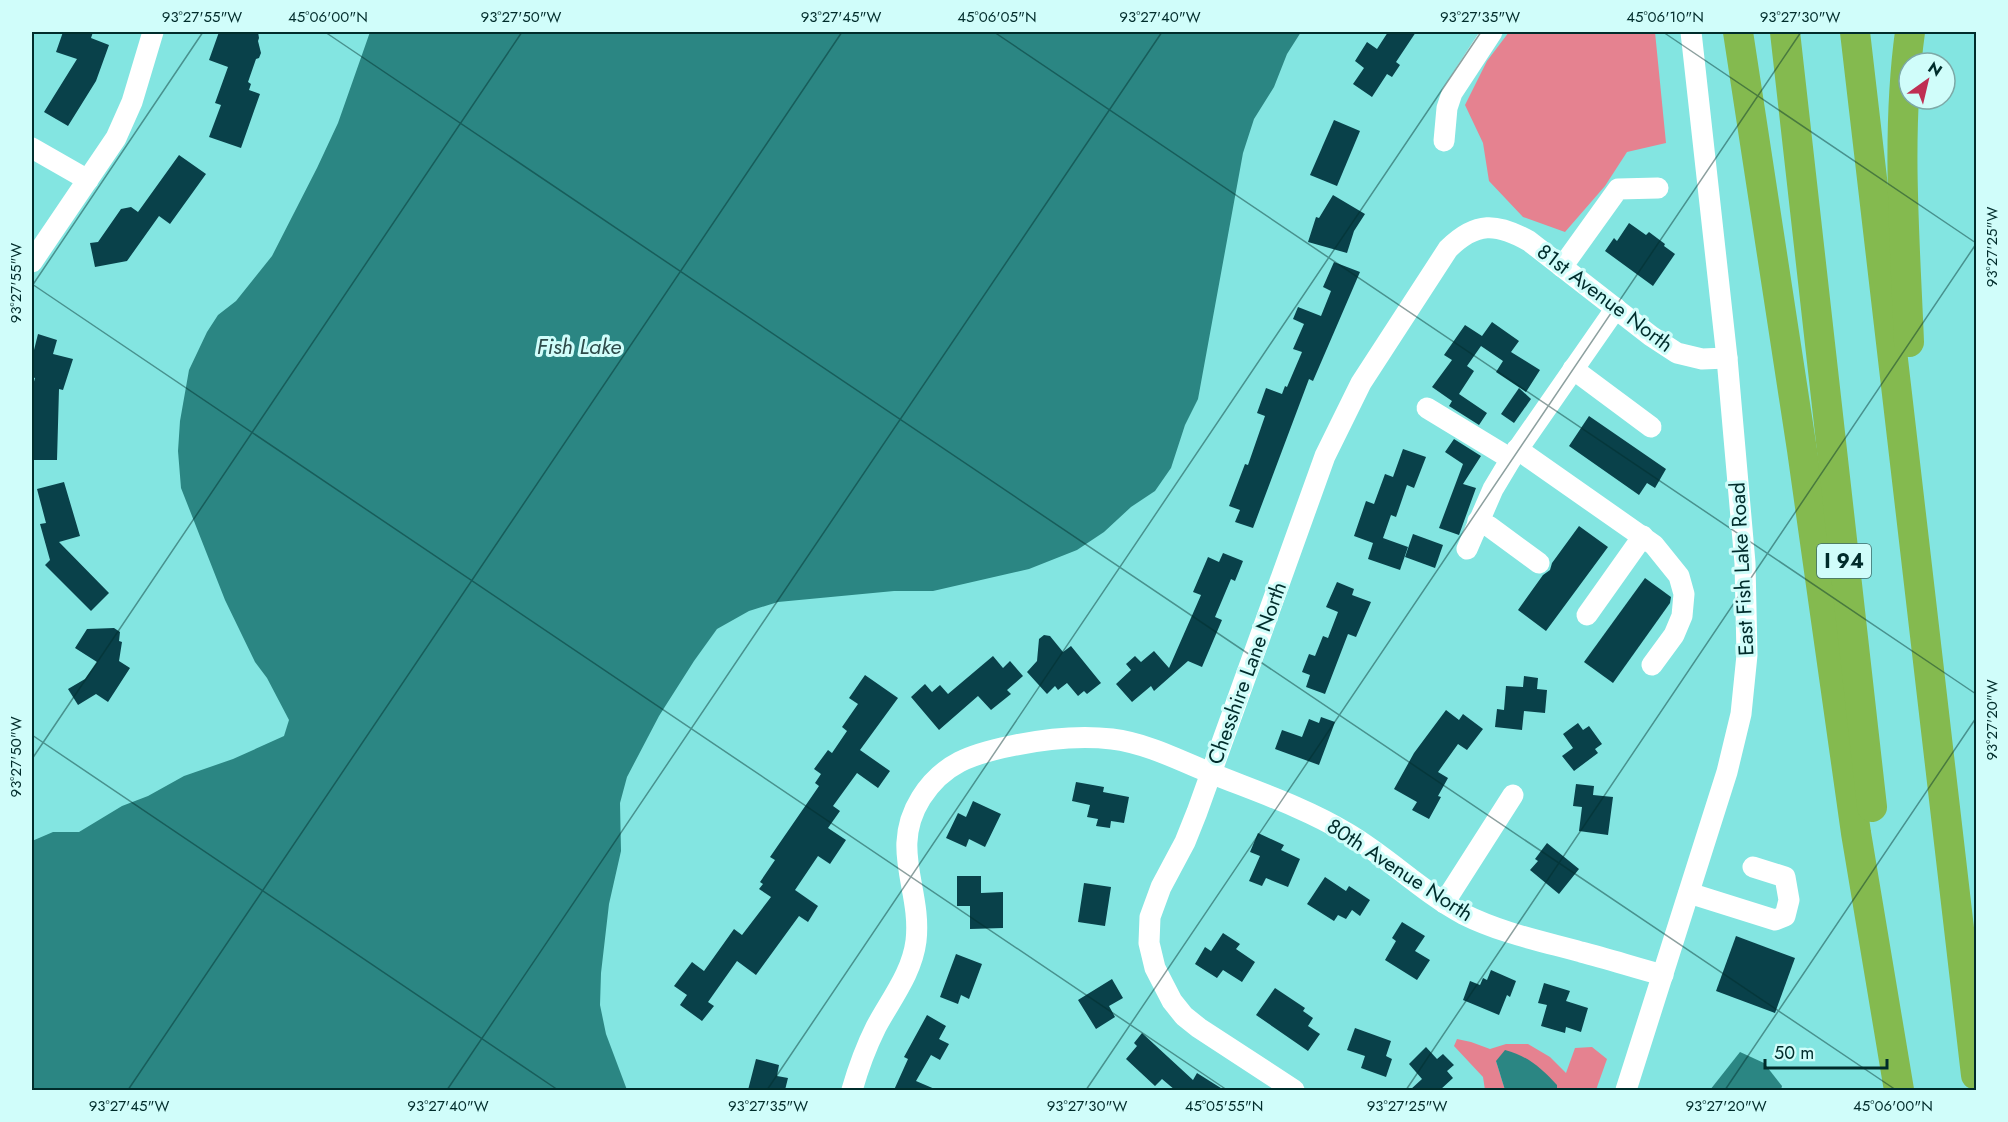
<svg xmlns="http://www.w3.org/2000/svg" width="2008" height="1122" font-family="Jost,sans-serif">
<style>
.green{fill:#e58290}
.water{fill:#2b8683}
.building{fill:#09414a}
.lines{fill:none;stroke-linecap:round;stroke-linejoin:round}
.minor{stroke:#fff;stroke-width:21}
.highway{stroke:#84ba4f;stroke-width:30}
.ticks{fill:none;stroke:#002c2b;stroke-width:1.5;stroke-opacity:0.45}
.labels{text-anchor:middle;stroke-width:6;stroke-linejoin:round;paint-order:stroke}
.shield{fill:#d0fdfa;stroke:#3e6b69;stroke-width:1.5}
.shield-label{font-size:20px;font-weight:bold;fill:#002c2b}
.street-label{font-size:21px;fill:#002c2b;stroke:#d0fdfa}
.water-label{font-size:22px;font-style:italic;fill:#2e4a49;stroke:#d0fdfa}
.neatline{fill:none;stroke:#002c2b;stroke-width:2}
.ticks-label{font-size:15px;text-anchor:middle;fill:#002c2b}
</style>
<rect width="100%" height="100%" fill="#83e5e1"/>
<!-- green -->
<g class="green">
<polygon points="1509,32 1655,32 1666,143 1627,152 1605,186 1565,232 1523,217 1489,181 1483,143 1465,105 1487,61"/>
<polygon points="1457,1039 1471,1042 1490,1049 1506,1044 1528,1044 1550,1057 1566,1073 1575,1048 1592,1047 1607,1059 1596,1090 1557,1090 1557,1085 1496,1061 1505,1090 1485,1090 1483,1077 1454,1046"/>
</g>
<!-- water -->
<g class="water">
<polygon points="370,32 1301,32 1287,54 1274,87 1254,119 1243,153 1198,399 1185,425 1171,468 1155,491 1131,507 1104,532 1077,550 1029,569 933,591 894,591 778,602 749,611 717,629 694,661 659,716 627,777 620,803 621,851 609,904 601,973 600,1005 606,1034 627,1090 32,1090 32,841 53,832 79,832 122,806 148,796 184,776 233,759 284,736 289,720 267,678 255,662 225,600 181,488 178,451 180,421 189,370 207,332 218,315 236,301 272,256 317,168 338,123"/>
<path d="M1505,1050C1528,1056 1541,1068 1557,1085V1090H1505L1496,1061Z"/>
<polygon points="1740,1052 1764,1063 1782,1086 1781,1090 1710,1090"/>
</g>
<!-- building -->
<g class="building">
<polygon points="63,32 93,32 91,38 109,45 96,81 68,126 44,112 77,59 56,52"/>
<polygon points="219,32 258,32 259,38 258,41 261,53 259,58 256,59 248,82 251,84 249,90 260,94 241,148 209,137 221,105 215,103 228,67 209,60"/>
<polygon points="1388,32 1416,32 1396,62 1400,65 1392,77 1387,74 1372,97 1353,84 1364,68 1355,61 1367,42 1377,49"/>
<polygon points="1334,120 1360,131 1337,186 1310,175"/>
<polygon points="179,155 206,174 170,224 159,216 127,261 95,267 90,243 98,242 121,209 131,207 138,212"/>
<polygon points="1333,195 1365,214 1354,231 1347,253 1308,242 1316,217 1319,218"/>
<polygon points="1629,223 1646,235 1649,232 1665,244 1664,246 1675,254 1653,286 1605,251 1614,238 1617,241"/>
<polygon points="1334,262 1360,272 1313,381 1309,379 1253,528 1235,522 1240,510 1229,506 1245,464 1248,465 1265,416 1257,413 1266,388 1282,394 1285,386 1287,387 1302,352 1293,349 1304,324 1293,319 1298,307 1321,316 1331,291 1323,287"/>
<polygon points="1492,322 1519,341 1511,352 1540,370 1526,392 1496,372 1503,361 1481,346 1467,366 1474,371 1459,394 1487,413 1479,425 1449,406 1452,401 1432,387 1452,360 1444,355 1465,325 1482,336"/>
<polygon points="38,334 57,340 53,354 73,359 63,390 59,389 57,460 32,460 32,389 35,378 32,377 32,358"/>
<polygon points="1519,388 1531,399 1514,423 1501,414"/>
<polygon points="1589,416 1666,469 1655,488 1647,483 1639,495 1569,446"/>
<polygon points="1454,439 1481,456 1463,484 1476,488 1459,535 1439,528 1463,464 1445,452"/>
<polygon points="1403,449 1426,457 1414,488 1407,485 1396,517 1391,515 1383,538 1408,547 1400,570 1368,559 1373,543 1354,536 1366,501 1374,504 1385,474 1393,477"/>
<polygon points="64,482 80,536 59,542 109,593 91,611 45,565 50,560 40,524 46,523 37,489"/>
<polygon points="1579,526 1608,547 1546,631 1518,610 1543,575 1550,570 1552,563"/>
<polygon points="1413,534 1443,545 1435,568 1405,557"/>
<polygon points="1223,553 1243,561 1235,581 1231,579 1215,617 1222,620 1202,667 1188,661 1154,691 1151,686 1132,702 1116,684 1131,670 1126,664 1135,656 1141,662 1154,651 1169,668 1201,595 1193,592 1208,557 1219,562"/>
<polygon points="1645,578 1671,597 1670,603 1613,683 1584,662"/>
<polygon points="1337,582 1354,589 1352,595 1371,602 1356,637 1348,634 1325,694 1306,687 1310,675 1302,672 1309,654 1315,656 1323,636 1328,638 1338,612 1326,607"/>
<polygon points="114,628 120,632 119,641 122,642 119,661 130,668 108,702 96,694 78,705 68,689 85,679 97,662 75,648 87,629"/>
<polygon points="1044,635 1050,636 1063,652 1071,646 1101,683 1087,694 1084,691 1078,696 1067,683 1058,690 1055,686 1047,694 1027,672 1037,661 1039,639"/>
<polygon points="993,656 1003,668 1010,661 1023,676 1007,690 1011,694 991,710 978,696 939,730 911,697 925,684 932,692 940,685 948,694"/>
<polygon points="865,675 898,698 860,750 890,771 878,788 857,773 833,806 840,811 828,828 846,840 830,864 818,856 795,890 818,906 808,922 799,916 756,975 737,961 708,1002 714,1006 702,1021 680,1005 687,995 674,986 692,962 704,971 734,929 742,935 771,897 759,889 763,884 760,882 775,860 770,857 819,786 815,783 821,774 814,769 828,750 832,753 847,731 842,727 858,704 849,698"/>
<polygon points="1524,676 1538,678 1537,689 1547,690 1545,713 1524,711 1522,730 1495,727 1497,709 1504,710 1506,686 1523,687"/>
<polygon points="1446,710 1459,720 1463,714 1483,729 1467,750 1458,744 1438,772 1448,778 1438,796 1441,797 1429,819 1412,810 1417,802 1394,789 1414,753"/>
<polygon points="1321,717 1335,722 1319,765 1275,749 1282,730 1302,737 1309,719 1319,723"/>
<polygon points="1578,723 1583,730 1589,726 1602,744 1595,749 1598,753 1574,771 1562,756 1573,748 1563,734"/>
<polygon points="1076,782 1104,787 1103,792 1129,797 1124,823 1111,821 1110,828 1096,826 1098,819 1087,817 1090,805 1072,801"/>
<polygon points="1576,784 1594,786 1593,795 1613,797 1608,835 1579,831 1582,807 1573,806"/>
<polygon points="973,801 1001,814 985,847 969,839 966,847 946,838 958,813 966,817"/>
<polygon points="1258,833 1284,845 1281,850 1300,859 1288,887 1266,878 1262,886 1249,881 1260,856 1250,852"/>
<polygon points="1547,843 1579,869 1559,894 1530,870 1538,861 1535,859"/>
<polygon points="957,876 981,876 981,893 1003,892 1003,928 970,929 970,906 957,906"/>
<polygon points="1325,877 1346,891 1349,886 1370,900 1360,916 1352,910 1346,919 1338,915 1334,921 1307,904"/>
<polygon points="1084,883 1111,887 1105,926 1078,922"/>
<polygon points="1402,922 1425,936 1415,951 1430,960 1417,980 1385,960 1396,941 1392,938"/>
<polygon points="1223,933 1240,944 1236,949 1255,962 1242,982 1223,970 1217,978 1195,964 1205,947 1211,951"/>
<polygon points="1736,936 1795,958 1775,1013 1716,991"/>
<polygon points="956,954 982,964 969,999 961,995 958,1004 940,997"/>
<polygon points="1491,970 1516,981 1510,997 1507,995 1499,1015 1463,1000 1470,981 1480,985 1483,978 1487,980"/>
<polygon points="1112,979 1123,998 1109,1006 1115,1017 1096,1029 1078,1000"/>
<polygon points="1544,983 1570,991 1566,1001 1588,1008 1581,1032 1566,1027 1565,1033 1541,1026 1547,1005 1538,1003"/>
<polygon points="1275,988 1305,1008 1303,1011 1313,1018 1308,1026 1320,1034 1308,1051 1256,1015"/>
<polygon points="927,1015 946,1026 939,1039 949,1044 940,1060 931,1055 916,1081 937,1090 894,1090 908,1059 904,1057"/>
<polygon points="1355,1028 1391,1041 1386,1056 1392,1059 1386,1077 1361,1068 1365,1056 1347,1050"/>
<polygon points="1142,1033 1193,1080 1197,1073 1224,1090 1175,1090 1162,1079 1155,1086 1126,1059 1137,1046 1134,1043"/>
<polygon points="1426,1047 1437,1059 1443,1054 1454,1065 1447,1071 1453,1078 1440,1090 1410,1090 1422,1079 1409,1064"/>
<polygon points="756,1059 779,1065 777,1076 788,1078 785,1090 748,1090"/>
</g>
<g class="lines">
<!-- minor -->
<g class="minor">
<polyline points="1444,141 1447,108 1452,93 1492,32"/>
<polyline points="32,148 88,180"/>
<polyline points="32,262 116,138 132,102 153,32"/>
<polyline points="1562,267 1618,189 1658,188"/>
<polyline points="1573,369 1651,427"/>
<polyline points="1427,408 1511,459"/>
<polyline points="1517,449 1654,545 1679,576 1684,594 1682,616 1674,635 1652,665"/>
<polyline points="1478,521 1490,527 1539,563"/>
<polyline points="1467,549 1493,489 1511,459 1616,308"/>
<polyline points="1587,615 1643,536"/>
<polyline points="1689,893 1775,920 1785,916 1789,900 1785,877 1753,867"/>
<polyline points="1444,903 1513,795"/>
<path d="M852,1090C858,1069 866,1047 876,1027C891,999 912,973 916,941C922,889 889,849 921,798C943,763 972,754 1011,746C1044,739 1078,735 1112,739C1145,743 1177,759 1208,772C1255,791 1304,807 1347,833C1388,857 1422,892 1463,914C1501,933 1541,941 1581,952C1609,959 1636,968 1663,975"/>
<path d="M1294,1090L1199,1028L1184,1016L1172,1001L1155,968L1149,943L1150,917L1161,887L1185,842L1197,812L1325,456L1361,383L1448,249C1476,221 1497,223 1529,241L1651,336L1677,353L1702,359L1727,358"/>
<polyline points="1626,1090 1727,772 1741,714 1747,655 1745,563 1727,358 1691,32"/>
</g>
<!-- highway -->
<g class="highway">
<polyline points="1738,32 1802,450 1856,833 1899,1090"/>
<polyline points="1785,32 1872,807"/>
<polyline points="1855,32 1976,1075"/>
<path d="M1909,342C1905,240 1896,134 1910,32"/>
</g>
</g>
<!-- ticks -->
<path class="ticks" d="M325,32L1896,1090M994,32L1976,694M1663,32L1976,243M32,284L1227,1090M32,286L203,32M32,735L558,1090M32,759L522,32M128,1090L842,32M447,1090L1162,32M767,1090L1481,32M1086,1090L1801,32M1406,1090L1976,244M1725,1090L1976,718"/>
<g class="labels">
<!-- shield labels -->
<rect class="shield" x="1817" y="544" width="54" height="34" rx="4.5"/>
<g class="shield-label">
<text x="1844" y="568">I 94</text>
</g>
<!-- street labels -->
<g class="street-label">
<text transform="translate(1605 298) rotate(37)" y="7">81st Avenue North</text>
<text transform="translate(1742 569) rotate(-93)" y="7">East Fish Lake Road</text>
<text transform="translate(1247 673) rotate(-70)" y="7">Chesshire Lane North</text>
<text transform="translate(1400 870) rotate(33)" y="7">80th Avenue North</text>
</g>
<!-- water labels -->
<g class="water-label">
<text x="579" y="354">Fish Lake</text>
</g>
</g>
<!-- border -->
<rect width="2008" height="1122" fill="none" stroke="#d0fdfa" stroke-width="66"/>
<!-- north arrow -->
<g transform="translate(1927 81) rotate(34)"><circle r="28" fill="#d0fdfa" stroke="#7da9a7" stroke-width="1.5"/>
<path d="M0-4.5L10 22L0 15L-10 22Z" fill="#bf2f53"/>
<text y="-9" font-size="16" font-weight="bold" text-anchor="middle" fill="#002c2b">N</text>
</g>
<!-- scale -->
<path d="M1765 1059v9h122v-9" fill="none" stroke="#002c2b" stroke-width="3"/>
<text x="1774" y="1059" font-size="18" fill="#002c2b" stroke="#d0fdfa" stroke-width="4.5" paint-order="stroke">50 m</text>
<rect x="33" y="33" width="1942" height="1056" class="neatline"/>
<g class="ticks-label">
<text x="202" y="22">93°27'55"W</text>
<text x="328" y="22">45°06'00"N</text>
<text x="521" y="22">93°27'50"W</text>
<text x="841" y="22">93°27'45"W</text>
<text x="997" y="22">45°06'05"N</text>
<text x="1160" y="22">93°27'40"W</text>
<text x="1480" y="22">93°27'35"W</text>
<text x="1665" y="22">45°06'10"N</text>
<text x="1800" y="22">93°27'30"W</text>
<text transform="translate(1992 247) rotate(-90)" y="5">93°27'25"W</text>
<text transform="translate(16 283) rotate(-90)" y="5">93°27'55"W</text>
<text transform="translate(1992 720) rotate(-90)" y="5">93°27'20"W</text>
<text transform="translate(16 757) rotate(-90)" y="5">93°27'50"W</text>
<text x="129" y="1111">93°27'45"W</text>
<text x="448" y="1111">93°27'40"W</text>
<text x="768" y="1111">93°27'35"W</text>
<text x="1087" y="1111">93°27'30"W</text>
<text x="1224" y="1111">45°05'55"N</text>
<text x="1407" y="1111">93°27'25"W</text>
<text x="1726" y="1111">93°27'20"W</text>
<text x="1893" y="1111">45°06'00"N</text>
</g>
</svg>
